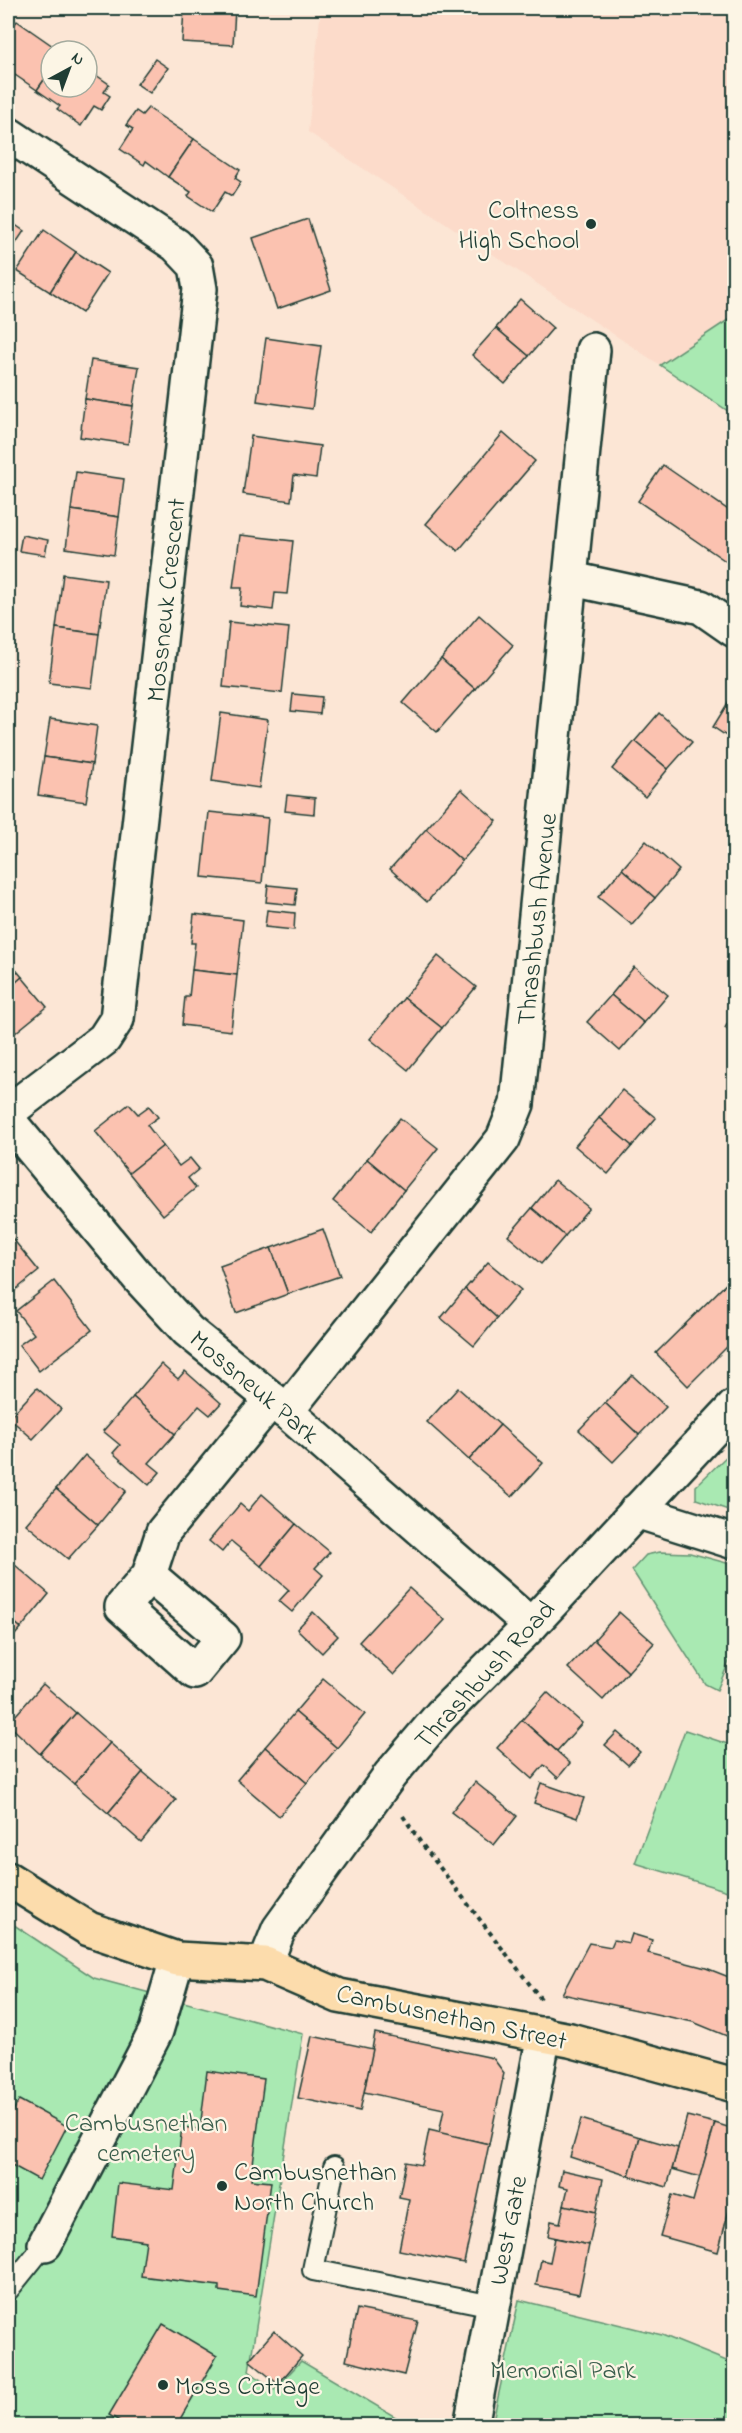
<svg xmlns="http://www.w3.org/2000/svg" width="742" height="2433" font-family="'Indie Flower',sans-serif">
<style>
.built{fill:#fcdbca}
.green{fill:#a9e9b2;stroke:#649373;stroke-width:1.5}
.building{fill:#fbc2b0;stroke:#1f3d34;stroke-width:1.5}
.lines{fill:none;stroke-linecap:round;stroke-linejoin:round}
.lane-casing{stroke:#1f3d34;stroke-width:24}
.street-casing{stroke:#1f3d34;stroke-width:38}
.primary-casing{stroke:#1f3d34;stroke-width:38}
.path{stroke:#1f3d34;stroke-width:4;stroke-dasharray:4.5 4.5;stroke-linecap:butt}
.lane{stroke:#fcf5e5;stroke-width:20}
.street{stroke:#fcf5e5;stroke-width:33}
.primary{stroke:#fcdcac;stroke-width:33}
.poi-dot{fill:#1f3d34;stroke:#fcf5e5;stroke-width:2}
.labels{text-anchor:middle;stroke-width:4.5;stroke-linejoin:round;paint-order:stroke}
.poi-label{font-size:26px;fill:#1f3d34;stroke:#fcf5e5;text-anchor:start}
.street-label{font-size:26px;fill:#1f3d34;stroke:#fcf5e5}
.park-label{font-size:26px;fill:#3b5f4d;stroke:#fcf5e5}
</style>
<rect width="100%" height="100%" fill="#fce6d5"/>
<filter id="ink" filterUnits="userSpaceOnUse"><feTurbulence type="fractalNoise" baseFrequency=".0167" numOctaves="2"/><feDisplacementMap in="SourceGraphic" scale="12" xChannelSelector="R" yChannelSelector="G"/><feConvolveMatrix kernelMatrix="1 2 1 2 8 2 1 2 1" color-interpolation-filters="sRGB"/></filter>
<g filter="url(#ink)">
<!-- built -->
<polygon class="built" points="321,8 734,8 734,316 660,365 308,132"/>
<!-- green -->
<g class="green">
<polygon points="734,316 734,415 660,365"/>
<polygon points="734,1449 734,1512 696,1499 696,1486"/>
<polygon points="660,1552 690,1553 734,1565 734,1650 717,1690 705,1684 632,1570 646,1555"/>
<polygon points="685,1730 734,1746 734,1893 635,1863"/>
<polygon points="8,1921 94,1978 303,2034 249,2371 274,2390 301,2361 409,2425 8,2425"/>
<polygon points="519,2300 662,2335 734,2364 734,2425 492,2425"/>
</g>
<!-- building -->
<g class="building">
<polygon points="184,8 235,8 233,45 182,42"/>
<polygon points="17,21 60,51 51,51 51,70 37,90 15,75 13,79 8,75 8,27 11,29"/>
<polygon points="155,59 168,68 150,93 137,84"/>
<polygon points="87,69 109,84 104,92 110,96 101,110 94,106 81,126 57,109 60,106 37,90 51,70 51,87 87,87"/>
<polygon points="148,108 194,139 168,177 146,161 144,165 120,149 133,129 126,125 136,111 142,115"/>
<polygon points="194,139 240,170 235,178 241,182 232,196 225,192 212,212 188,196 191,192 168,177"/>
<polygon points="308,219 331,290 277,309 253,238"/>
<polygon points="11,222 24,231 8,255 8,228"/>
<polygon points="44,230 76,252 50,292 17,271"/>
<polygon points="76,252 108,273 82,313 50,292"/>
<polygon points="520,299 553,328 529,356 496,328"/>
<polygon points="496,328 529,356 505,384 472,355"/>
<polygon points="266,338 321,346 312,409 257,401"/>
<polygon points="91,360 139,367 133,406 85,399"/>
<polygon points="85,399 133,406 128,444 80,437"/>
<polygon points="503,433 535,461 458,551 426,524"/>
<polygon points="251,436 320,446 316,478 294,475 291,501 243,494"/>
<polygon points="663,465 734,514 734,550 727,562 638,501"/>
<polygon points="76,472 124,479 119,517 71,510"/>
<polygon points="71,510 119,517 114,555 66,548"/>
<polygon points="22,535 48,540 45,555 19,551"/>
<polygon points="240,535 293,541 287,594 275,593 273,610 240,606 242,588 233,588"/>
<polygon points="63,574 106,580 99,634 56,628"/>
<polygon points="479,615 513,645 475,689 441,659"/>
<polygon points="229,622 289,628 282,693 223,687"/>
<polygon points="56,628 99,634 92,688 49,683"/>
<polygon points="441,659 475,689 437,732 403,703"/>
<polygon points="734,693 734,741 713,727"/>
<polygon points="293,694 322,697 320,714 291,711"/>
<polygon points="221,713 268,720 259,788 212,781"/>
<polygon points="659,713 692,742 668,769 635,741"/>
<polygon points="50,719 97,726 92,764 44,757"/>
<polygon points="635,741 668,769 645,797 612,769"/>
<polygon points="44,757 92,764 86,802 38,795"/>
<polygon points="461,789 497,821 462,861 426,829"/>
<polygon points="287,795 315,798 314,814 285,811"/>
<polygon points="209,812 268,818 262,883 202,877"/>
<polygon points="426,829 462,861 427,902 390,869"/>
<polygon points="646,841 679,870 655,898 622,869"/>
<polygon points="622,869 655,898 632,925 598,897"/>
<polygon points="268,885 297,888 295,905 266,902"/>
<polygon points="267,910 295,913 294,930 265,927"/>
<polygon points="194,914 243,920 237,975 192,970 195,943 191,943"/>
<polygon points="438,956 476,987 442,1028 404,998"/>
<polygon points="8,960 22,977 8,989"/>
<polygon points="634,967 668,995 644,1023 611,995"/>
<polygon points="192,970 237,975 231,1031 182,1025 185,997 189,997"/>
<polygon points="22,977 47,1007 15,1033 8,1024 8,989"/>
<polygon points="611,995 644,1023 620,1051 587,1022"/>
<polygon points="404,998 442,1028 408,1070 370,1039"/>
<polygon points="734,1012 734,1034 725,1028"/>
<polygon points="622,1090 656,1118 632,1146 599,1118"/>
<polygon points="129,1104 138,1114 149,1106 158,1117 147,1125 163,1146 129,1173 95,1131"/>
<polygon points="400,1118 438,1148 404,1190 367,1159"/>
<polygon points="599,1118 632,1146 608,1174 575,1146"/>
<polygon points="163,1146 179,1166 190,1158 199,1169 188,1178 196,1188 163,1215 129,1173"/>
<polygon points="367,1159 404,1190 371,1232 333,1201"/>
<polygon points="555,1180 589,1208 565,1236 532,1208"/>
<polygon points="532,1208 565,1236 541,1264 508,1236"/>
<polygon points="323,1229 340,1276 288,1294 271,1248"/>
<polygon points="8,1233 39,1271 8,1296"/>
<polygon points="271,1248 288,1294 236,1313 220,1266"/>
<polygon points="488,1262 521,1290 497,1318 465,1289"/>
<polygon points="731,1279 734,1283 734,1340 688,1386 656,1353"/>
<polygon points="54,1281 92,1330 39,1371 19,1345 34,1334 16,1311"/>
<polygon points="465,1289 497,1318 474,1346 441,1318"/>
<polygon points="161,1364 178,1379 185,1371 221,1403 210,1415 199,1406 175,1434 133,1397"/>
<polygon points="632,1375 666,1407 639,1435 605,1403"/>
<polygon points="37,1388 61,1409 33,1439 9,1418"/>
<polygon points="458,1388 500,1425 469,1460 427,1422"/>
<polygon points="133,1397 175,1434 149,1463 160,1472 149,1485 113,1453 120,1445 103,1431"/>
<polygon points="605,1403 639,1435 613,1462 579,1430"/>
<polygon points="500,1425 543,1463 512,1497 469,1460"/>
<polygon points="85,1455 126,1491 98,1525 56,1489"/>
<polygon points="56,1489 98,1525 68,1559 26,1524"/>
<polygon points="262,1494 296,1524 261,1566 231,1541 222,1552 209,1541 240,1504 248,1511"/>
<polygon points="296,1524 330,1552 315,1568 323,1575 292,1612 279,1601 289,1590 261,1566"/>
<polygon points="8,1559 49,1594 21,1628 8,1617"/>
<polygon points="409,1588 445,1620 394,1675 359,1642"/>
<polygon points="313,1612 338,1636 322,1653 297,1629"/>
<polygon points="619,1612 654,1643 628,1672 594,1640"/>
<polygon points="8,1617 21,1628 8,1643"/>
<polygon points="594,1640 628,1672 603,1700 568,1668"/>
<polygon points="323,1679 365,1714 337,1748 295,1712"/>
<polygon points="43,1684 76,1713 40,1754 8,1724"/>
<polygon points="547,1692 582,1723 557,1751 522,1720"/>
<polygon points="295,1712 337,1748 307,1783 265,1747"/>
<polygon points="76,1713 110,1743 74,1784 40,1754"/>
<polygon points="522,1720 570,1763 558,1778 544,1765 532,1779 497,1748"/>
<polygon points="617,1732 640,1752 628,1765 605,1745"/>
<polygon points="110,1743 143,1772 108,1813 74,1784"/>
<polygon points="265,1747 307,1783 279,1816 237,1780"/>
<polygon points="143,1772 176,1800 141,1842 108,1813"/>
<polygon points="475,1782 517,1816 494,1845 451,1812"/>
<polygon points="541,1783 584,1798 577,1818 534,1803"/>
<polygon points="632,1934 652,1940 648,1953 706,1968 734,1979 734,2039 693,2022 562,1994 589,1943 611,1947 614,1940 629,1943"/>
<polygon points="375,2033 493,2058 504,2073 489,2144 439,2133 444,2109 364,2092"/>
<polygon points="312,2036 373,2049 360,2111 298,2098"/>
<polygon points="207,2071 264,2079 251,2180 271,2182 256,2296 219,2291 219,2286 141,2276 146,2241 112,2236 118,2183 174,2190 182,2127 200,2129"/>
<polygon points="19,2100 67,2126 39,2180 8,2163 8,2121"/>
<polygon points="687,2116 715,2123 700,2177 672,2169"/>
<polygon points="581,2119 640,2137 629,2176 570,2157"/>
<polygon points="715,2123 734,2129 734,2191 718,2252 660,2236 672,2195 693,2201"/>
<polygon points="429,2130 489,2144 464,2263 399,2250 409,2199 399,2197 406,2162 422,2165"/>
<polygon points="640,2137 678,2148 667,2187 629,2176"/>
<polygon points="562,2170 603,2179 596,2212 564,2205 568,2188 559,2186"/>
<polygon points="564,2205 596,2212 589,2245 548,2236 551,2221 560,2223"/>
<polygon points="555,2238 589,2245 579,2294 536,2285 541,2260 550,2262"/>
<polygon points="357,2309 418,2321 404,2375 346,2361"/>
<polygon points="163,2324 217,2356 176,2426 128,2426 109,2415"/>
<polygon points="274,2331 302,2356 278,2384 249,2360"/>
</g>
<g class="lines">
<defs>
<g id="lane">
<polyline points="334,2167 313,2270 493,2306"/>
<polyline points="8,2290 45,2244"/>
</g>
<g id="street">
<polyline points="8,134 176,245 196,266 200,289 117,1019 104,1039 8,1112"/>
<polyline points="572,579 701,607 734,630"/>
<polyline points="8,1120 139,1278 188,1331 272,1399 531,1625"/>
<polyline points="286,1412 503,1139 517,1104 593,350"/>
<polyline points="636,1511 734,1542"/>
<polyline points="149,1575 223,1638 195,1672 122,1607 149,1575 163,1532 272,1399"/>
<polyline points="265,1964 279,1929 390,1775 441,1715 531,1625 734,1407"/>
<polyline points="45,2244 156,2031 177,1959"/>
<polyline points="471,2426 544,2034"/>
</g>
<polyline id="primary" points="8,1879 89,1929 177,1959 265,1964 339,1996 570,2040 734,2085"/>
</defs>
<!-- lane casing -->
<use href="#lane" class="lane-casing"/>
<!-- street casing -->
<use href="#street" class="street-casing"/>
<!-- primary casing -->
<use href="#primary" class="primary-casing"/>
<!-- path -->
<polyline class="path" points="403,1816 421,1843 541,1999"/>
<!-- lane -->
<use href="#lane" class="lane"/>
<!-- street -->
<use href="#street" class="street"/>
<!-- primary -->
<use href="#primary" class="primary"/>
</g>
</g>
<!-- markers -->
<g class="poi-dot">
<circle cx="591" cy="224" r="6"/>
<circle cx="222" cy="2186" r="6"/>
<circle cx="163" cy="2385" r="6"/>
</g>
<g class="labels">
<!-- poi labels -->
<g class="poi-label">
<text x="579" y="218" text-anchor="end">Coltness<tspan x="579" dy="30">High School</tspan></text>
<text x="234" y="2180">Cambusnethan<tspan x="234" dy="30">North Church</tspan></text>
<text x="175" y="2394">Moss Cottage</text>
</g>
<!-- street labels -->
<g class="street-label">
<text transform="translate(165 600) rotate(-84)" y="9">Mossneuk Crescent</text>
<text transform="translate(536 919) rotate(-84)" y="9">Thrashbush Avenue</text>
<text transform="translate(255 1386) rotate(40)" y="9">Mossneuk Park</text>
<text transform="translate(484 1674) rotate(-47)" y="9">Thrashbush Road</text>
<text transform="translate(452 2016) rotate(12)" y="9">Cambusnethan Street</text>
<text transform="translate(507 2230) rotate(-79)" y="9">West Gate</text>
</g>
<!-- park labels -->
<g class="park-label">
<text x="146" y="2131">Cambusnethan<tspan x="146" dy="30">cemetery</tspan></text>
<text x="563" y="2378">Memorial Park</text>
</g>
</g>
<!-- margin -->
<rect width="742" height="2433" fill="none" stroke="#fcf5e5" stroke-width="30"/>
<rect x="15" y="15" width="712" height="2403" fill="none" stroke="#1f3d34" stroke-width="2" filter="url(#ink)"/>
<!-- north arrow -->
<g transform="translate(69 69) rotate(41)"><circle r="28" fill="#fcf5e5" stroke="#a4ab9e" stroke-width="1.5"/>
<path d="M0-4.5L10 22L0 15L-10 22Z" fill="#1f3d34"/>
<text y="-9" font-size="16" font-weight="bold" text-anchor="middle" fill="#1f3d34">N</text>
</g>
</svg>
